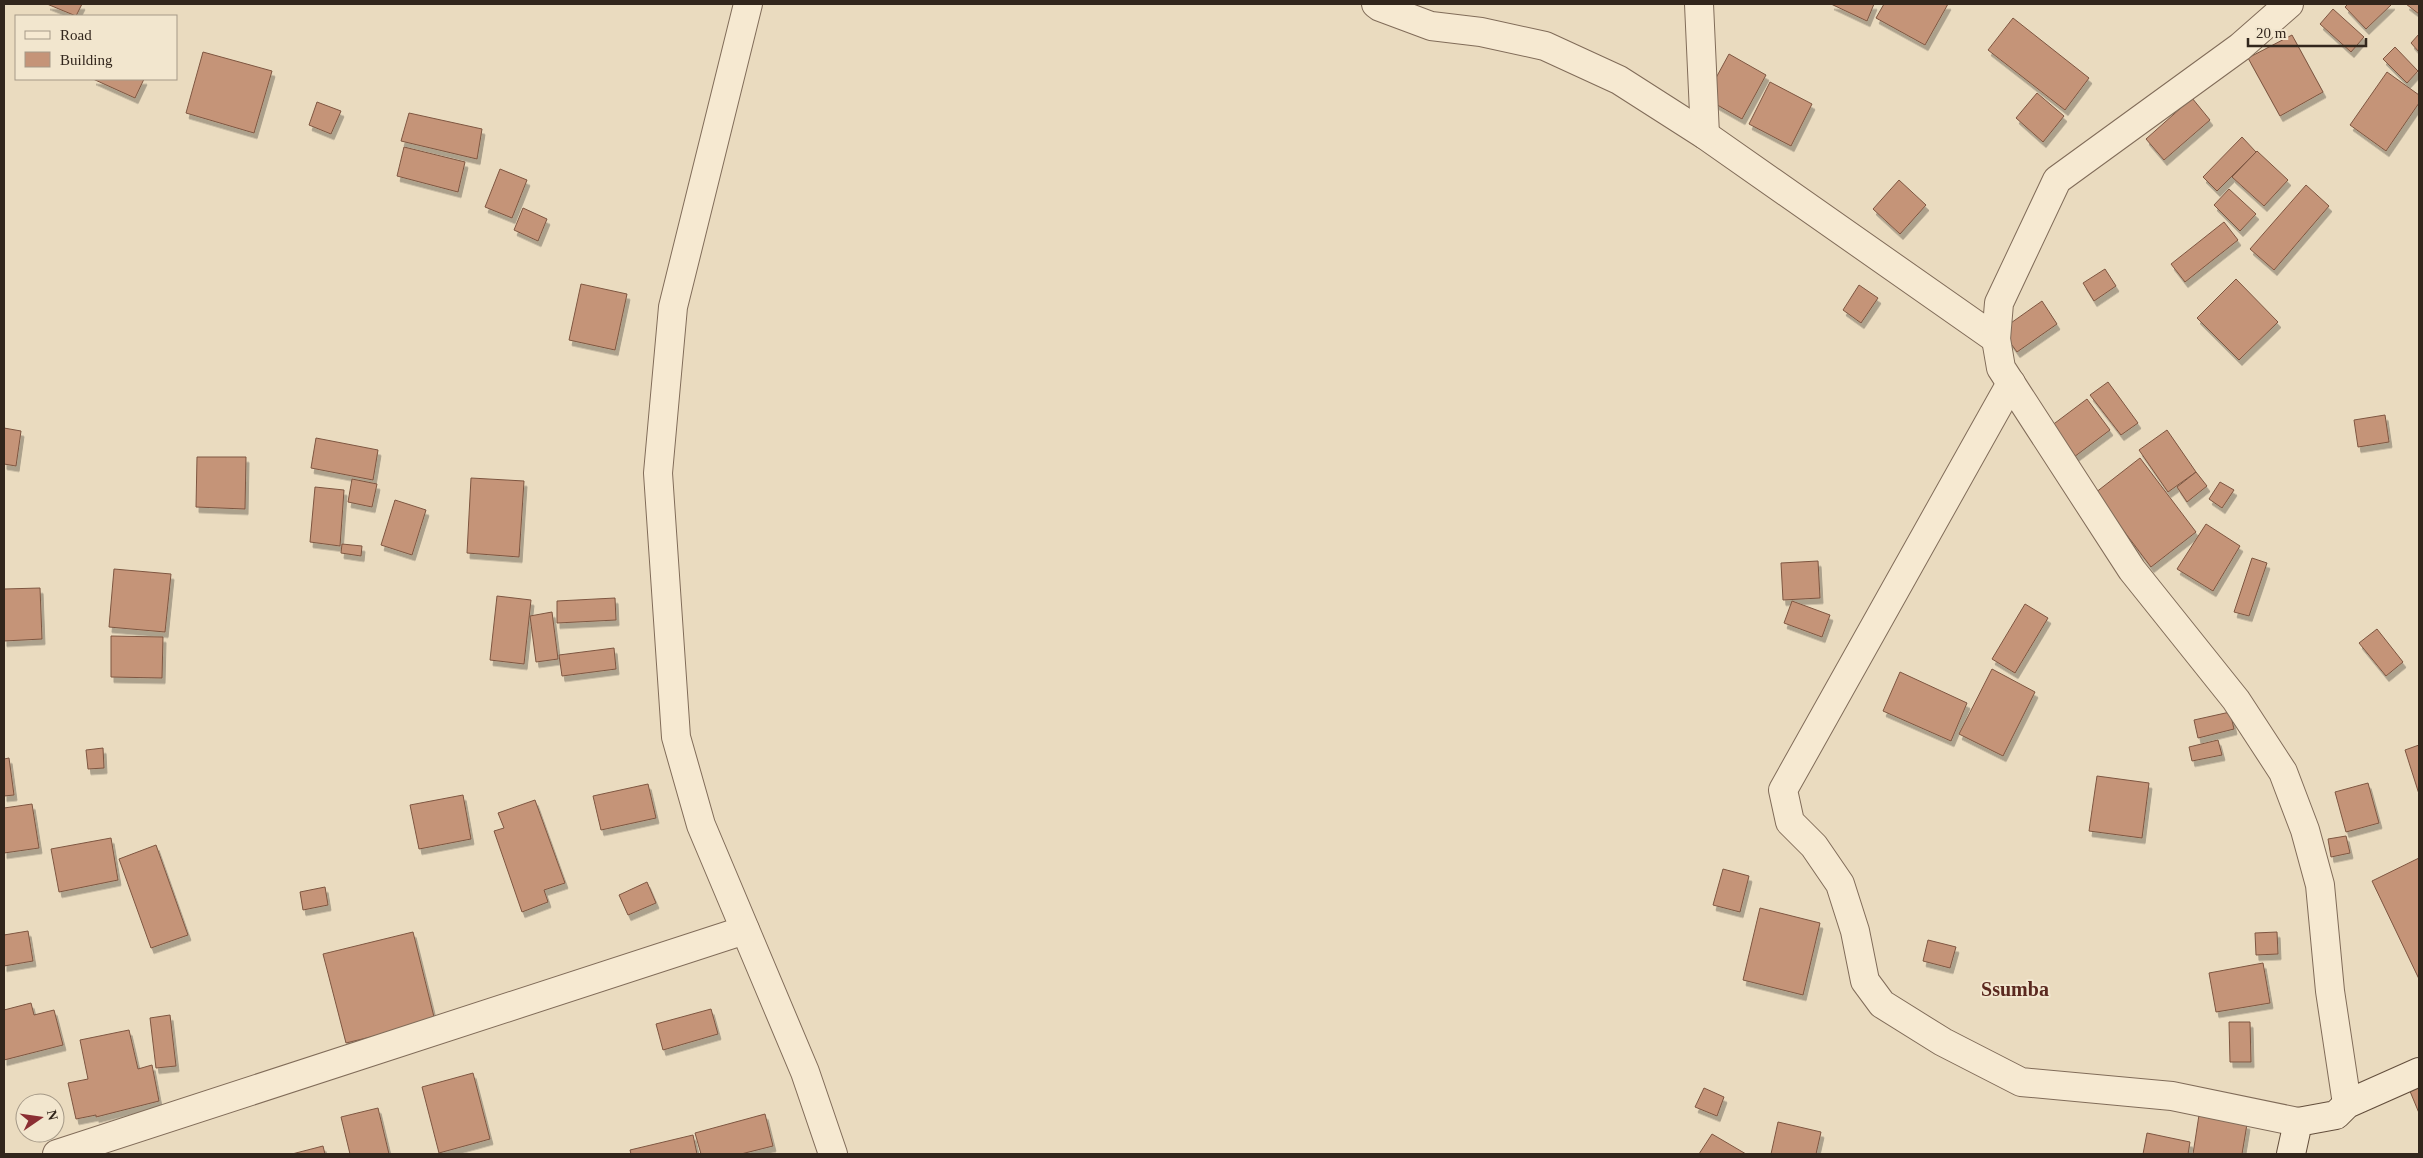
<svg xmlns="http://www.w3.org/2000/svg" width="2423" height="1158" font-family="'Times New Roman',serif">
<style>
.building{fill:#c59478;stroke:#7e5641;filter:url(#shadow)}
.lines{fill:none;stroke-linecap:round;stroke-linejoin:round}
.street-casing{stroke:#816c59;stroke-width:30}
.secondary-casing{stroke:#634e3c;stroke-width:30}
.street{stroke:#f6e9d1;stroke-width:28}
.secondary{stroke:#f6e9d1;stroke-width:28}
.labels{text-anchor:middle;stroke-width:4;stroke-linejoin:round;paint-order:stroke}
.quarter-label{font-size:20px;font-weight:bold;fill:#5b291f;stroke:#f2e6ce}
</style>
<defs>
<filter id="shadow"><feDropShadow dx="3" dy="5.5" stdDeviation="0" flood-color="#0004"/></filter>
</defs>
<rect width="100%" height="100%" fill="#eadbbf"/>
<!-- building -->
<g class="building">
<polygon points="47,4 82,4 76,16"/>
<polygon points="1831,4 1874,4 1867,21"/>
<polygon points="1884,4 1948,4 1925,45 1876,18"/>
<polygon points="2348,4 2392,4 2366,29 2345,7"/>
<polygon points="2406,4 2419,4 2419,14"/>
<polygon points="2333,9 2364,37 2351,52 2320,24"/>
<polygon points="2013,18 2089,78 2065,110 1988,50"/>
<polygon points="2419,34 2419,52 2411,43"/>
<polygon points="2292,35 2323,92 2280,116 2248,58"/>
<polygon points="2395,47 2418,71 2407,83 2383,59"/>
<polygon points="203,52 272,71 254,133 186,113"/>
<polygon points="1729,54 1766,75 1742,119 1705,98"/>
<polygon points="2387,72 2419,95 2419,103 2386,151 2350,125"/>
<polygon points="93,79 144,79 135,98"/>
<polygon points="1770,82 1812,104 1791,146 1749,124"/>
<polygon points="2037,93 2064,116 2043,142 2016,118"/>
<polygon points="2192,98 2210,120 2164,160 2146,139"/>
<polygon points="317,102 341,111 331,134 309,125"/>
<polygon points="409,113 482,129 477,159 401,141"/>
<polygon points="2242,137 2256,152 2217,191 2203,177"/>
<polygon points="404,147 465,162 458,192 397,176"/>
<polygon points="2257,151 2288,180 2264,206 2232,177"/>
<polygon points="500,169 527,180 512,218 485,207"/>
<polygon points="1899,180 1926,205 1900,234 1873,209"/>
<polygon points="2306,185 2329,206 2274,270 2250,249"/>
<polygon points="2229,189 2256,214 2240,231 2214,205"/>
<polygon points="523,208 547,219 538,241 514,230"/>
<polygon points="2224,222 2238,240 2185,282 2171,264"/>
<polygon points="2105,269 2116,286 2094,301 2083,283"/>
<polygon points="2236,279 2278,322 2239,360 2197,318"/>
<polygon points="581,284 627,294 615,350 569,340"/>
<polygon points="1859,285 1878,298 1861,323 1843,310"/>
<polygon points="2042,301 2057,324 2017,352 2001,330"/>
<polygon points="2108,382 2138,423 2121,435 2090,395"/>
<polygon points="2087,399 2110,430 2074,457 2051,426"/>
<polygon points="2385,415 2389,442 2358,447 2354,420"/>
<polygon points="4,428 21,431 16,466 4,464"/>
<polygon points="2167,430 2196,472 2168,492 2139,450"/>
<polygon points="316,438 378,450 373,480 311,468"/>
<polygon points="197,457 246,457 245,509 196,507"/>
<polygon points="2140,458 2196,532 2151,567 2095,493"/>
<polygon points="2196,472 2207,486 2187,502 2177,487"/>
<polygon points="471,478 524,481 519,557 467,553"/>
<polygon points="352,479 377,484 372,507 348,502"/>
<polygon points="2220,482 2234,490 2222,508 2209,499"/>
<polygon points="315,487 344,490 340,546 310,542"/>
<polygon points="395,500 426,510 412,555 381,545"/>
<polygon points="2206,524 2240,546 2213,591 2177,569"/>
<polygon points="342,544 362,546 361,556 341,553"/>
<polygon points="2252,558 2267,563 2249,616 2234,612"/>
<polygon points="1818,561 1820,598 1783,600 1781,563"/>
<polygon points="114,569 171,574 165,632 109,627"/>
<polygon points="40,588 42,639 4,641 4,589"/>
<polygon points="497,596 531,600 524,664 490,660"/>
<polygon points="615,598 616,620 557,623 557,601"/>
<polygon points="1792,601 1830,615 1822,637 1784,623"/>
<polygon points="2025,604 2048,618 2015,673 1992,659"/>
<polygon points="552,612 558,659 536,662 530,616"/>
<polygon points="2377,629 2403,662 2386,676 2359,643"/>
<polygon points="111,636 163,637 162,678 111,677"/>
<polygon points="614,648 616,669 562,676 559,655"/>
<polygon points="1992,669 2035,692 2003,756 1959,734"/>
<polygon points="1900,672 1967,703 1951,741 1883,711"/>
<polygon points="2230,712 2234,729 2198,738 2194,720"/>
<polygon points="2218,740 2222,755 2192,761 2189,747"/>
<polygon points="2419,745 2419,794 2405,750"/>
<polygon points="103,748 104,768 88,769 86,750"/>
<polygon points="9,758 14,795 4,796 4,759"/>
<polygon points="2097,776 2149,783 2142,838 2089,831"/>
<polygon points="2368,783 2379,823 2346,832 2335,792"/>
<polygon points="648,784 656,818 601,830 593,796"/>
<polygon points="463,795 471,839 419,849 410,805"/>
<polygon points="535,800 565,883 544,890 548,902 522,912 494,831 504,828 498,813"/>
<polygon points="32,804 39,848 4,853 4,808"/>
<polygon points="2346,836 2350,853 2331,857 2328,839"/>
<polygon points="111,838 118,880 59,892 51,849"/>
<polygon points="156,845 188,935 151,948 119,859"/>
<polygon points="2419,858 2419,979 2372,881"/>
<polygon points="1723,869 1749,876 1740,912 1713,905"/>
<polygon points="647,882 656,903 628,915 619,895"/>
<polygon points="325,887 328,905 303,910 300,892"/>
<polygon points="1760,908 1820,923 1803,995 1743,980"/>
<polygon points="28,931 33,961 4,966 4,935"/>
<polygon points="413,932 435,1021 346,1043 323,954"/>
<polygon points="2277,932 2278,954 2256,955 2255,933"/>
<polygon points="1928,940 1956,947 1950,968 1923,961"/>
<polygon points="2263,963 2270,1003 2216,1012 2209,973"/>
<polygon points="31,1003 34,1015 54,1010 63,1045 4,1060 4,1010"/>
<polygon points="711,1009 718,1034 663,1050 656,1024"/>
<polygon points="170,1015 176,1066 156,1068 150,1018"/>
<polygon points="2229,1022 2250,1022 2251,1062 2230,1062"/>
<polygon points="129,1030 138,1069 152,1065 159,1101 96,1117 96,1115 76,1119 68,1083 88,1079 80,1040"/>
<polygon points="473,1073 490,1139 439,1153 422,1087"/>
<polygon points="2419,1079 2419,1113 2407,1084"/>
<polygon points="1704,1088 1724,1097 1717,1116 1695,1107"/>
<polygon points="378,1108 389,1154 350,1154 341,1117"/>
<polygon points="765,1114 773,1146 741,1154 701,1154 695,1133"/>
<polygon points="2199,1115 2247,1124 2242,1154 2193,1154"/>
<polygon points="1778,1122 1821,1132 1816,1154 1771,1154"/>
<polygon points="2147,1133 2190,1142 2188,1154 2143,1154"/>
<polygon points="1712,1134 1746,1154 1699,1154"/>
<polygon points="693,1135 697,1154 631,1154 630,1150"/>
<polygon points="323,1146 325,1154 292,1154"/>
</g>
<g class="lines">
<defs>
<g id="street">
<polyline points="748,4 673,307 658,473 676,737 701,825 805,1072 833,1154"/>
<polyline points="1376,4 1380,7 1431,26 1481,32 1545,46 1619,80 1705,135 1996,339"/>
<polyline points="1699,4 1705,135"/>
<polyline points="2289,4 2240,47 2057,180 1999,303 1996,339 2001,368 2132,570 2236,700 2283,772 2305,830 2320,885 2330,991 2347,1104"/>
<polyline points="2011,383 1783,790 1790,822 1814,846 1840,884 1855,931 1865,981 1882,1004 1943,1042 2021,1082 2172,1096 2298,1122"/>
<polyline points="57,1154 745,930"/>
</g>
<polyline id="secondary" points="2291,1154 2298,1122 2336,1115 2347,1104 2419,1072"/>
</defs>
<!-- street casing -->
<use href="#street" class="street-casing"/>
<!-- secondary casing -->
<use href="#secondary" class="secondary-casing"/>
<!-- street -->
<use href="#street" class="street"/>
<!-- secondary -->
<use href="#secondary" class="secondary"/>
</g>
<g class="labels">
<!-- quarter labels -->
<g class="quarter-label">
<text x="2015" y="996">Ssumba</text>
</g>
</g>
<!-- border -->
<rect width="2423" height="1158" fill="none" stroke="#32261c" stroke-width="10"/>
<!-- legend -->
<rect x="15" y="15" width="162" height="65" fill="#f2e6ce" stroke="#a59987"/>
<rect x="25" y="31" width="25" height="8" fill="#f6e9d1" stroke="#a59987"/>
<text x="60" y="40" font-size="15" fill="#32261c">Road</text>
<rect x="25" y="52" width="25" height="15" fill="#c59478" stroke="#a59987"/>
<text x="60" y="65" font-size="15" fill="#32261c">Building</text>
<!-- north arrow -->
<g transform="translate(40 1118) rotate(77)"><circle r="24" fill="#f2e6ce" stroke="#a59987"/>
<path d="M0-4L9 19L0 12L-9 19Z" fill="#8b2e33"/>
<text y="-8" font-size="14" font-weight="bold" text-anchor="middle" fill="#32261c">N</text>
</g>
<!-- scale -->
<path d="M2248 38v8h118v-8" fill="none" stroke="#32261c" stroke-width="2.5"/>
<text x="2256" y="38" font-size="15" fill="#32261c" stroke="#f2e6ce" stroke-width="4" paint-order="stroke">20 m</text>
</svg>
